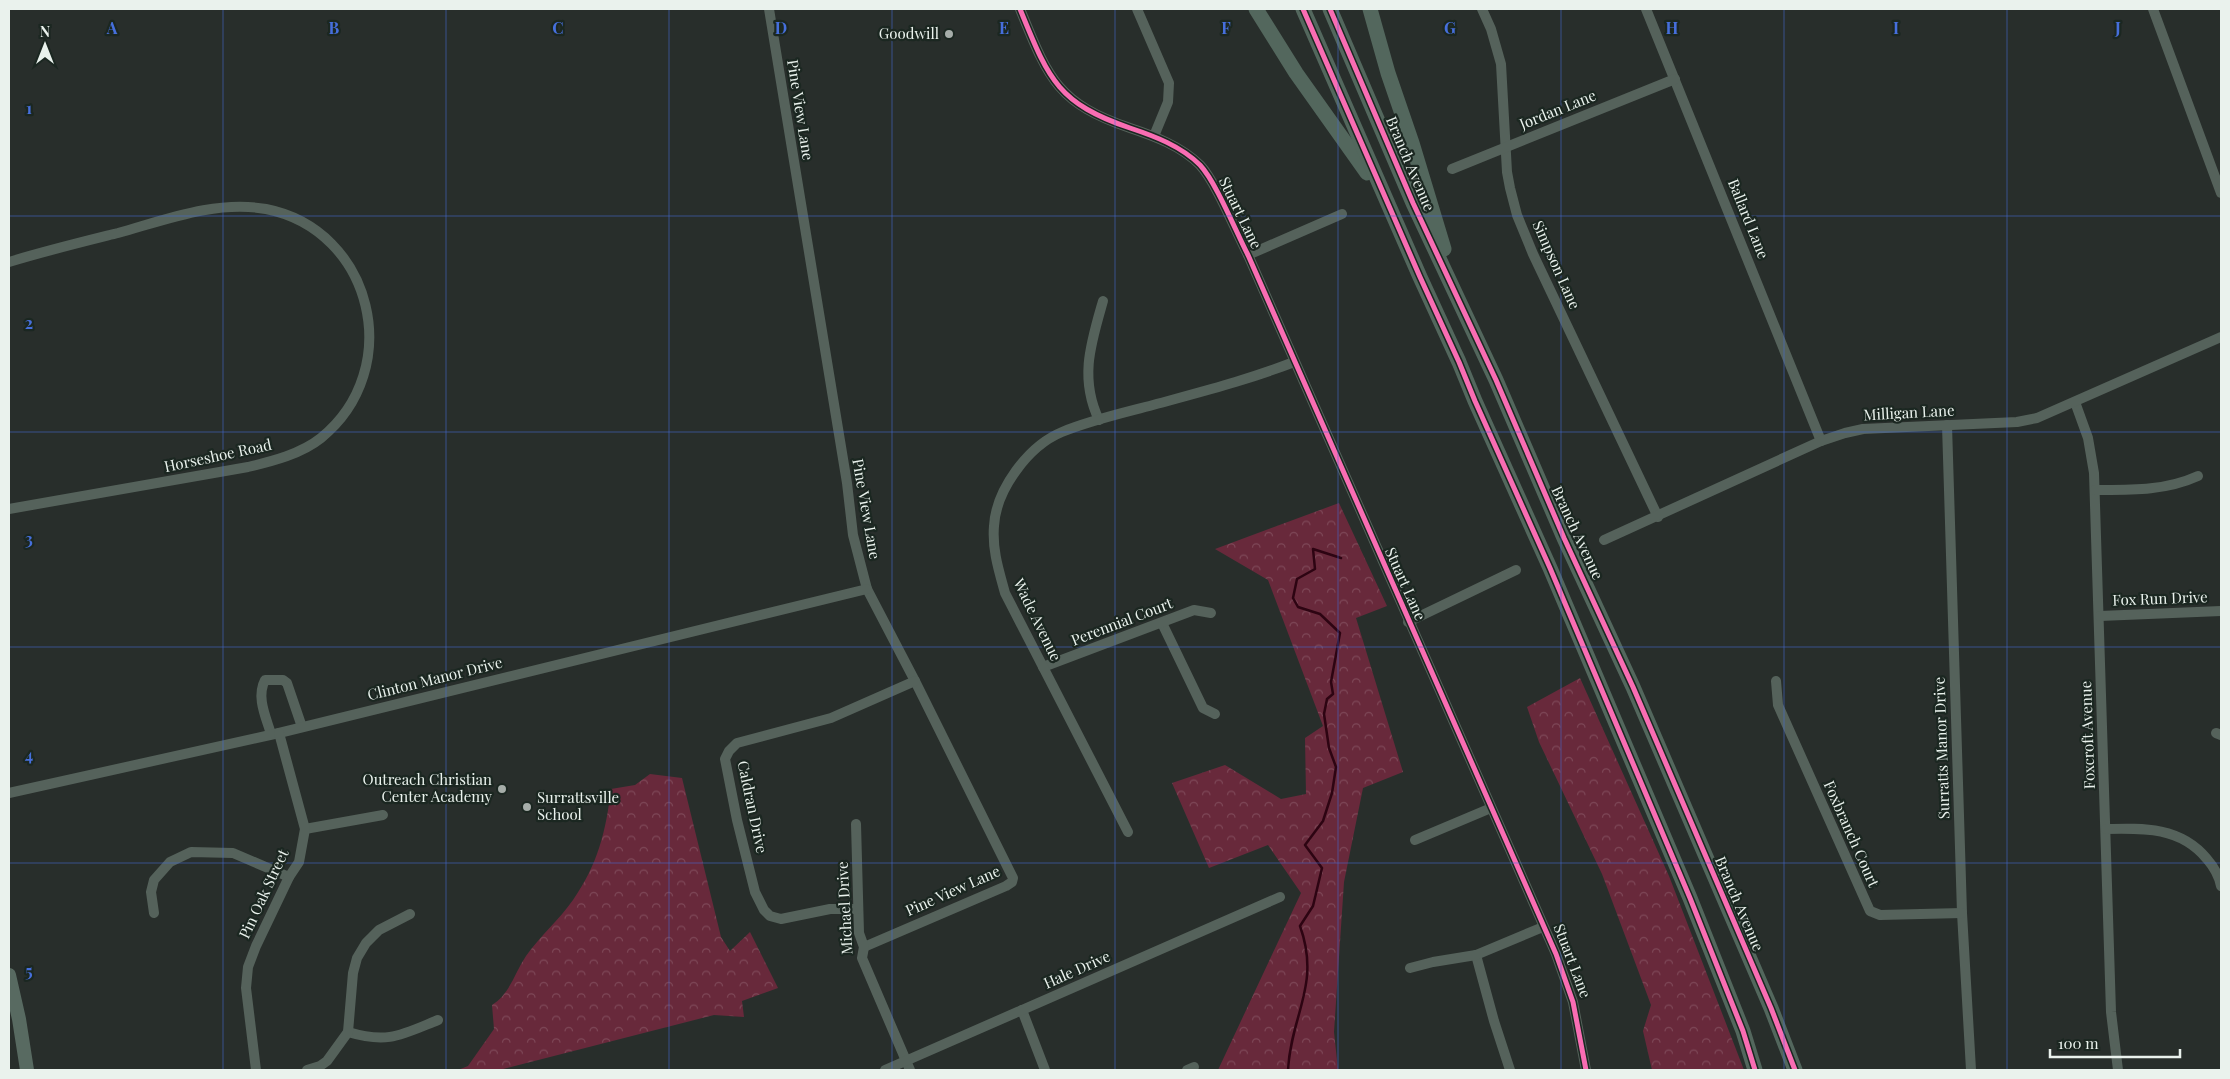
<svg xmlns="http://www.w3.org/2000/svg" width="2230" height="1079" font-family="'Playfair Display',serif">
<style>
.forest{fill:url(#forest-crowns)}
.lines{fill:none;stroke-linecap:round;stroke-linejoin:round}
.stream{stroke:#2d0412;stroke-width:2.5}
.minor{stroke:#55625b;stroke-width:10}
.major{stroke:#586a61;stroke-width:14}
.highway{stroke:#53675d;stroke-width:15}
.cycleway-casing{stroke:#1b2721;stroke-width:8}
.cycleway{stroke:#f96db3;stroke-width:5}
.grid{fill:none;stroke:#466fdc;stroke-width:1;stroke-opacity:0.55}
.poi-dot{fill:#a6ada9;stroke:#1b2721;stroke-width:2}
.labels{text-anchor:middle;stroke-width:4.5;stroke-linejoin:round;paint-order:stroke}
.poi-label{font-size:15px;fill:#eaf2ed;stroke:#1b2721;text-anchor:end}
.street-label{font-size:15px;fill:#eaf2ed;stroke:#1b2721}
.grid-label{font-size:16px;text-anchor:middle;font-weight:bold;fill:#466fdc;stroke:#1b2721;stroke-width:4.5;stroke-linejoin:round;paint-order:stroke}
</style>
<defs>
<pattern id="forest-crowns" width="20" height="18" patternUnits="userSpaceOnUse" patternTransform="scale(1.25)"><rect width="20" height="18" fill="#68293b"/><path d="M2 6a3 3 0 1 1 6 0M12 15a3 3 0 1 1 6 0" fill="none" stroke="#7e4858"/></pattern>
</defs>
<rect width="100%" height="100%" fill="#282e2b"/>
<!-- forest -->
<g class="forest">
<polygon points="1339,503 1387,606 1356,618 1403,772 1363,788 1344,882 1334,1032 1338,1070 1218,1070 1301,893 1268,845 1209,868 1172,783 1225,765 1281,799 1306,794 1305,738 1323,726 1268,580 1215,549"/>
<polygon points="1580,678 1669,876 1744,1070 1652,1070 1643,1031 1651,1005 1602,874 1539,742 1527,707"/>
<path d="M650,774L682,778L721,937L730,951L750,932L778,988L742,1001L744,1017L714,1015L499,1070H458L468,1066L494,1029L492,1005C510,994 515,972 526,956C540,936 559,920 573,900C598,864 606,831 611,789L635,785Z"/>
</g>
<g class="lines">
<!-- stream -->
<path class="stream" d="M1288,1070C1291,1014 1321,985 1300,926L1313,906L1322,868L1305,845L1323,821L1332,793L1336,767L1329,748L1324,714L1327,699L1333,694L1331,682L1340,633L1320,614L1298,607L1293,598L1297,579L1315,569L1313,549L1341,558"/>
<!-- minor -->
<g class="minor">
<polyline points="769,9 847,483 853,535 867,589 915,681 1013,878 1012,882 1006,886 864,947"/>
<path d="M1020,9C1048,77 1056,103 1130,128C1154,136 1181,146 1200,165C1216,182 1236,232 1248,255L1556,954L1573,1002L1586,1070"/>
<polyline points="1137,9 1169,83 1168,102 1154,136"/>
<polyline points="1482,9 1491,29 1501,64 1507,172 1510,188 1517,215 1533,254 1658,517"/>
<polyline points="1646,9 1821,441"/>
<polyline points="2153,9 2221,193"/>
<polyline points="1452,169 1675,79"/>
<polyline points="1248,255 1342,214"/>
<path d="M9,262C45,251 82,242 118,233C165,220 216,200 266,209C373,230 406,369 321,438C301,454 273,461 248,467L9,509"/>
<polyline points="2075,402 2088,438 2094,473 2111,1012 2118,1070"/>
<path d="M1099,420C1079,378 1091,343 1103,301"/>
<polyline points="1947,425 1962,913 1971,1070"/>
<path d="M2095,490C2131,490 2165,491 2198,476"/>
<polyline points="1604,540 1821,441 1845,433 1863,429 2017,422 2037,418 2221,337"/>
<polyline points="2100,616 2221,611"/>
<polyline points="1408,622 1516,570"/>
<polyline points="1162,623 1203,708 1215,714"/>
<polyline points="1043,667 1194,610 1211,613"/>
<polyline points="1776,681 1778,705 1870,911 1880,915 1962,913"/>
<polyline points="2216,733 2221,735"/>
<path d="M271,734C266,717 256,697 265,680H283L287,683L302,727"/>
<polyline points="9,793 279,733 867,589"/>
<polyline points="856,824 859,933 864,947 862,958 910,1070"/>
<polyline points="305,829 383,815"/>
<path d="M2106,829C2144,828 2181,827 2207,859C2214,867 2219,876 2221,886"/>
<path d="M1128,832L1005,593C999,571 992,550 994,526C996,490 1028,446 1062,432C1091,420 1123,413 1153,405C1200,392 1248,380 1294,362"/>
<polyline points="1415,840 1491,808"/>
<polyline points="858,909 830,909 781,919 770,916 764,910 755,892 737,820 725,759 729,751 737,743 831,718 915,681"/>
<polyline points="154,913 151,892 154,880 170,862 191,852 233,853 289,877"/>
<polyline points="1476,955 1494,1021 1510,1070"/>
<polyline points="1410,968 1433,962 1476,955 1543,927"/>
<polyline points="1022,1010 1045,1070"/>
<path d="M348,1032C388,1044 401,1035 438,1020"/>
<polyline points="256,1070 246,988 248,967 256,946 289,877 299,862 305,829 279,733"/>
<polyline points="307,1070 320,1066 327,1061 348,1032 353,973 357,958 366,943 379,930 410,914"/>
<polyline points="885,1070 1280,897"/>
<polyline points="1187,1070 1194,1067"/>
</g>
<!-- major -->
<polyline class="major" points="9,975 19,1019 27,1070"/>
<!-- highway -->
<g class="highway">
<polyline points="1256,9 1296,73 1367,173"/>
<polyline points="1303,9 1420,277 1459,362 1475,401 1550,568 1690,898 1743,1031 1755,1070"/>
<polyline points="1330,9 1413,203 1496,380 1564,538 1633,687 1771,1008 1795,1070"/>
<polyline points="1370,9 1388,73 1412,143 1444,249"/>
</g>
<defs>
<g id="cycleway">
<path d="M1020,9C1048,77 1056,103 1130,128C1154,136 1181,146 1200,165C1216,182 1236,232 1248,255L1556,954L1573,1002L1586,1070"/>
<polyline points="1303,9 1420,277 1459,362 1475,401 1550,568 1690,898 1743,1031 1755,1070"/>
<polyline points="1330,9 1413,203 1496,380 1564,538 1633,687 1771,1008 1795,1070"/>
</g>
</defs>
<!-- cycleway casing -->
<use href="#cycleway" class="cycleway-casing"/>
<!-- cycleway -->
<use href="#cycleway" class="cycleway"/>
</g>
<!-- grid -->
<path class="grid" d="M223,9V1070M446,9V1070M669,9V1070M892,9V1070M1115,9V1070M1338,9V1070M1561,9V1070M1784,9V1070M2007,9V1070M9,216H2221M9,432H2221M9,647H2221M9,863H2221"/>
<!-- markers -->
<g class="poi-dot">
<circle cx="949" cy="34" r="5"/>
<circle cx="502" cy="789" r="5"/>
<circle cx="527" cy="807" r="5"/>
</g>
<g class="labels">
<!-- poi labels -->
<g class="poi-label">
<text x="939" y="39">Goodwill</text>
<text x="492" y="785">Outreach Christian<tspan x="492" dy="17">Center Academy</tspan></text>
<text x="537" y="803" text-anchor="start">Surrattsville<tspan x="537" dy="17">School</tspan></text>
</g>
<!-- street labels -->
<g class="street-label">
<text transform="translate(800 110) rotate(81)" y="5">Pine View Lane</text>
<text transform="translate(1558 110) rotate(-22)" y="5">Jordan Lane</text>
<text transform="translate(1410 164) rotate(67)" y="5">Branch Avenue</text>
<text transform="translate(1240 213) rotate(64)" y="5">Stuart Lane</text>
<text transform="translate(1748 219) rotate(68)" y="5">Ballard Lane</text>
<text transform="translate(1556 265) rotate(66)" y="5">Simpson Lane</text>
<text transform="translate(1909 413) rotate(-3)" y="5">Milligan Lane</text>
<text transform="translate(218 456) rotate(-12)" y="5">Horseshoe Road</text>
<text transform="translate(866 509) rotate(80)" y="5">Pine View Lane</text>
<text transform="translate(1577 533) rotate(65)" y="5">Branch Avenue</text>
<text transform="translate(1405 584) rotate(66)" y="5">Stuart Lane</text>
<text transform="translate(2160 599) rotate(-2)" y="5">Fox Run Drive</text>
<text transform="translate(1037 620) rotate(64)" y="5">Wade Avenue</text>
<text transform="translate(1122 622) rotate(-21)" y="5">Perennial Court</text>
<text transform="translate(435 679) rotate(-14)" y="5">Clinton Manor Drive</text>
<text transform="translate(2088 735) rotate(-92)" y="5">Foxcroft Avenue</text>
<text transform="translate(1942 748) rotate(-92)" y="5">Surratts Manor Drive</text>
<text transform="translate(752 807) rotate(78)" y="5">Caldran Drive</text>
<text transform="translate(1851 834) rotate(66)" y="5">Foxbranch Court</text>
<text transform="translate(953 891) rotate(-24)" y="5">Pine View Lane</text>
<text transform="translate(264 894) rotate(-65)" y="5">Pin Oak Street</text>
<text transform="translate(1739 904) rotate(67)" y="5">Branch Avenue</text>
<text transform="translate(845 908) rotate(-93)" y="5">Michael Drive</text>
<text transform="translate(1572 961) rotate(69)" y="5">Stuart Lane</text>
<text transform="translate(1077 970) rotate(-24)" y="5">Hale Drive</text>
</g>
</g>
<g class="grid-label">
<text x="112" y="34">A</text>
<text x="334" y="34">B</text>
<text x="558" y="34">C</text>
<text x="781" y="34">D</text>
<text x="1004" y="34">E</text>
<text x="1226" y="34">F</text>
<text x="1450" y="34">G</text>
<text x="1672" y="34">H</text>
<text x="1896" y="34">I</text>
<text x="2118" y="34">J</text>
<text x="29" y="114">1</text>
<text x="29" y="329">2</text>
<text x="29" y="545">3</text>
<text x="29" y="761">4</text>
<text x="29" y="977">5</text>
</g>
<!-- border -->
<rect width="2230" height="1079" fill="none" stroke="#eaf2ed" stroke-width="20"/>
<!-- north arrow -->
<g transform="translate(45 45)" stroke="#1b2721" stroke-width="4" paint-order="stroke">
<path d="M0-4L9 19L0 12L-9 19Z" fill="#eaf2ed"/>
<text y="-8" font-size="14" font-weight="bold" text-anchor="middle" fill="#eaf2ed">N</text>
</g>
<!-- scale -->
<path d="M2050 1049v8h130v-8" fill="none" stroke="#eaf2ed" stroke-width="2.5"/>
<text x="2058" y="1049" font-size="15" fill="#eaf2ed" stroke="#1b2721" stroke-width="4" paint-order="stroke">100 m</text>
</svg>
